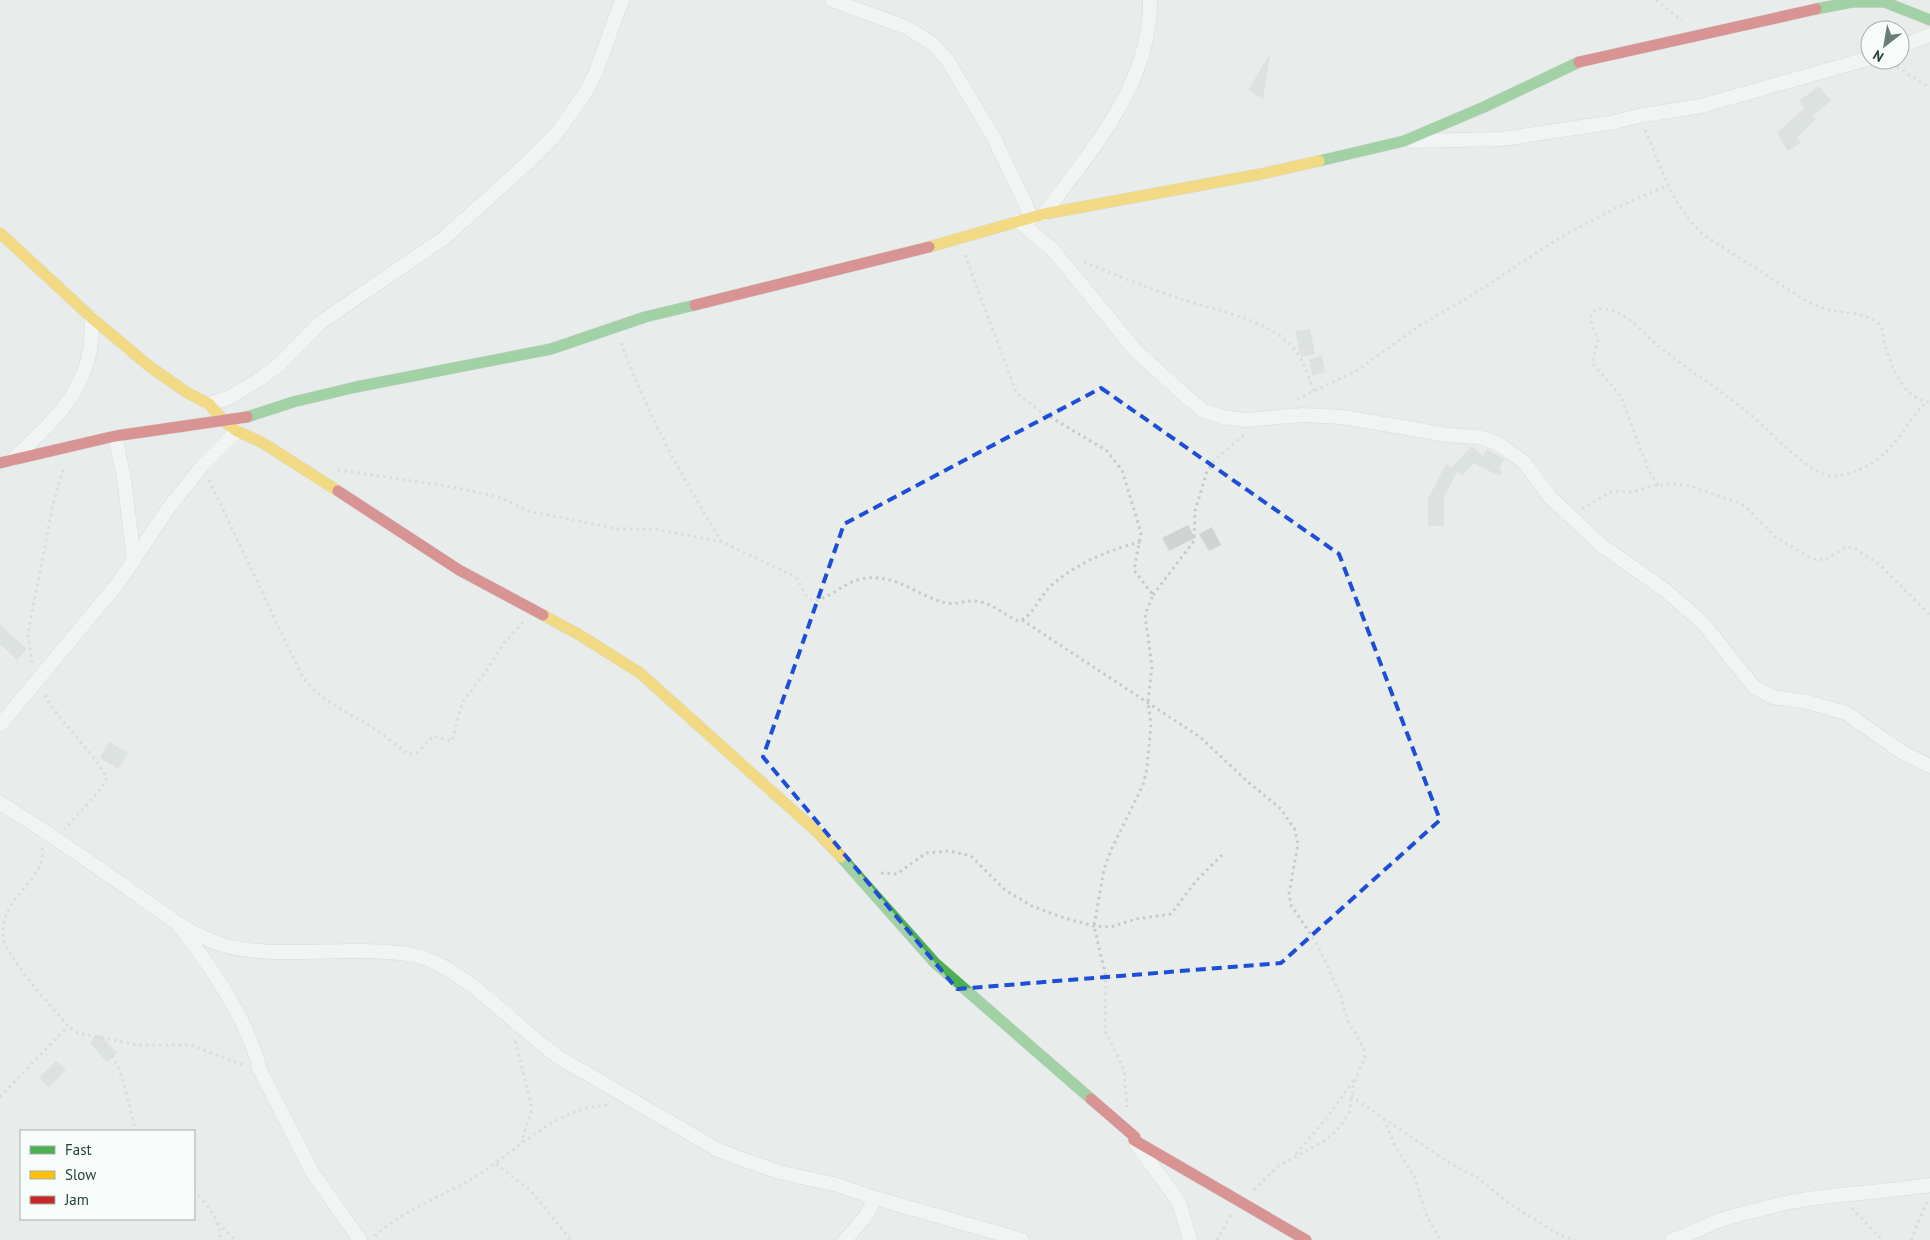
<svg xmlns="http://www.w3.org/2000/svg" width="1930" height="1240" font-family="'PT Sans',sans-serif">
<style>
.building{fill:#cfd4d2}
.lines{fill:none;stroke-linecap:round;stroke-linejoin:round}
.street-casing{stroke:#c5cac8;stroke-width:15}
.fast-casing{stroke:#c3cbc8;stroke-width:12}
.slow-casing{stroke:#c3cbc8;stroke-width:12}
.jam-casing{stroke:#c3cbc8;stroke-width:12}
.path{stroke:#c3ccca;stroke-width:3;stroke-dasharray:2.5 4;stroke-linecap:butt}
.street{stroke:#fcfcfc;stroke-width:14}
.fast{stroke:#4caf50;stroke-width:11}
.slow{stroke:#ffc107;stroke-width:11}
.jam{stroke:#c62828;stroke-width:11}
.marked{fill:none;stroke:#1d4ed8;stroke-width:4;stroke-dasharray:10 6;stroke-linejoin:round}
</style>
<rect width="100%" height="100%" fill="#e8edeb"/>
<!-- building -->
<g class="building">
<polygon points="1270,54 1270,55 1263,99 1248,90"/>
<polygon points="1819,86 1831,101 1812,116 1816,119 1797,138 1801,143 1788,151 1777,133 1804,108 1799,101"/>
<polygon points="1310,329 1315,354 1301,357 1295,331"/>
<polygon points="1322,356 1325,372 1312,375 1309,359"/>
<polygon points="1472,446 1483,456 1487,449 1504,459 1499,470 1502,472 1499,476 1474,463 1462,476 1457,472 1444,497 1444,526 1428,526 1428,499 1446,464 1454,469 1452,467"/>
<polygon points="1188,525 1195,538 1169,551 1162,538"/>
<polygon points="1212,527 1221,545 1209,551 1199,534"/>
<polygon points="0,625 27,649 17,660 0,644"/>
<polygon points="109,742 128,753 118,769 100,758"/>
<polygon points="100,1034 117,1053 107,1062 90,1043"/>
<polygon points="56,1061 66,1070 49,1087 39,1078"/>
</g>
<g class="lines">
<defs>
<g id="street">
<polyline points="832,0 908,28 934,45 948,61 994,138 1032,218"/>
<polyline points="1900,47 1930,35"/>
<polyline points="1411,141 1502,139 1615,122 1638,116 1701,106 1870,58"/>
<path d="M1044,214C1091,150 1151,85 1150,0"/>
<polyline points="1018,221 1053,250 1136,351 1190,400 1204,411 1222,417 1245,420 1303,415 1343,417 1448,435 1479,437 1497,443 1524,462 1551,498 1601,545 1665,590 1702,622 1754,687 1773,697 1808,702 1846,713 1902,752 1930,766"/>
<polyline points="209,404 228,398 257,381 279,365 321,322 444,238 524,166 556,134 584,95 596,72 622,0"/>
<polyline points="115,436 124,478 134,561"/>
<path d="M12,460C45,430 83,396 90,349C92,339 91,328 92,318"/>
<polyline points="0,725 119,582 167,510 202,466 237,431"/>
<path d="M0,803C44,829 86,860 129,889C156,908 182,929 212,941C260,961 333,947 385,952C400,953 417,954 430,960C476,980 518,1029 560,1058L718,1150L736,1157L779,1172L837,1185L875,1198L1022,1240"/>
<path d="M179,926C206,961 231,995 248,1035C252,1046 258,1056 259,1068L312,1172L360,1240"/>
<polyline points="1137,1145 1179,1202 1190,1240"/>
<polyline points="845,1240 866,1216 875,1198"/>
<path d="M1672,1240C1688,1236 1700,1228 1715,1222C1738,1214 1762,1209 1785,1203C1833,1193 1882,1193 1930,1185"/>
</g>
<g id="fast">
<polyline points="1816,9 1852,2 1884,2 1930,20"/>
<polyline points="1319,161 1404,141 1484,107 1579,62"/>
<polyline points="247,417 293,402 356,387 551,349 645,317 695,305"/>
<polyline points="841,857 935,963 1091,1099"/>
</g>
<g id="slow">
<polyline points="0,233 92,318 149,366 186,392 209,404 225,422 237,431 263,443 338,491"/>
<polyline points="929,247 1044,214 1261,174 1319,161"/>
<polyline points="543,615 578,634 640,673 817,832 841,857"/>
</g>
<g id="jam">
<polyline points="1579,62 1816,9"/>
<polyline points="695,305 929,247"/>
<polyline points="0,463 115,436 247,417"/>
<polyline points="338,491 459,570 543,615"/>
<polyline points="1091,1099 1135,1137 1134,1140 1306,1240"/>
</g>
</defs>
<!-- street casing -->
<use href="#street" class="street-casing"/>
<!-- fast casing -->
<use href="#fast" class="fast-casing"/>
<!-- slow casing -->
<use href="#slow" class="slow-casing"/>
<!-- jam casing -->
<use href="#jam" class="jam-casing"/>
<!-- path -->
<g class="path">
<polyline points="1656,0 1682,21"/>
<polyline points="1886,60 1930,88"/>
<path d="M1645,130C1663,170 1670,204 1704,235L1808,302C1814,304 1820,307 1826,309C1842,313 1863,312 1878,323C1884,329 1883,337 1885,345C1891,366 1904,401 1930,402"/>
<polyline points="965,255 1016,392 1040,411 1106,450 1122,470 1141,533 1134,570 1153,595 1145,615 1152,666 1148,702 1151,724 1147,769 1143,785 1112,848 1104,869 1094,926 1106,977 1105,1031 1124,1069 1127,1107"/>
<path d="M1084,262C1117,275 1150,289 1184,300C1214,310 1259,318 1284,339C1301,353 1307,370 1313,391"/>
<path d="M621,343C647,413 682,478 722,542"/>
<polyline points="1297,399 1356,371 1422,324 1471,296 1559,238 1620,206 1668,185"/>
<path d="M338,470L453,487L502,498L528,511L619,529H655L722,542L794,576C803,584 802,596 813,601C831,598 843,583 861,579C895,572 917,596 946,603C956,605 966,600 976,601C992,603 1005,615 1018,621C1030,619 1039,599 1047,590C1069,566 1109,550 1140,542"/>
<path d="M209,480L302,676C319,699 343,710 367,724C381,733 395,744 408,754L417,753L433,736L452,741L462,703L482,677L505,642L523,622"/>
<path d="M1658,485L1648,469L1621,396L1592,363L1598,341L1590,318L1596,309C1624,307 1637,328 1656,344C1685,368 1718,388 1747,412C1769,429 1802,468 1827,475C1838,479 1861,470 1871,464C1894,450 1907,422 1926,402"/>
<polyline points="1582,509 1612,491 1632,492 1652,486 1672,484 1690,486 1739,503 1747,508 1775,537 1813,559 1825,560 1845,547 1854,548 1880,565 1930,615"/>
<polyline points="1153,595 1194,541 1195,511 1207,471 1217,458 1245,434"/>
<polyline points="1022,620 1200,737 1248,782 1281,809 1295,830 1298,844 1289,893 1291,905 1317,944 1339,991 1348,1021 1364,1049 1365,1057 1354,1083 1349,1113 1340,1127 1326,1140 1277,1167 1254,1190"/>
<polyline points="32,663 28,633 53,505 64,466"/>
<path d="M45,695C60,724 90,747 107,778L102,787L65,829"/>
<path d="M42,848C48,879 0,896 3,936C6,958 53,1008 68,1026L78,1033L137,1045H190L244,1065"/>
<polyline points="881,873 897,874 926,853 949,851 971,856 1005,890 1032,906 1061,917 1094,926 1111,927 1136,919 1171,914 1196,881 1222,855"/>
<path d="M93,1038C124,1054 126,1100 136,1131"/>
<polyline points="515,1041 531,1104 531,1113 521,1142"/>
<polyline points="1351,1096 1451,1164 1477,1177 1511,1205 1560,1235 1575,1240"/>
<polyline points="0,1097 68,1026"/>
<polyline points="1384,1119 1396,1148 1414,1176 1428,1219 1441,1240"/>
<polyline points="1296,1154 1329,1115 1354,1080"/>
<polyline points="496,1164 530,1190 571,1240"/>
<path d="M194,1191C206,1203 222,1222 220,1240"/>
<polyline points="1852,1208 1882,1240"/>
<polyline points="218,1223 235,1240"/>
<path d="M375,1236C397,1214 442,1196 470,1180C515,1154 553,1107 609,1105"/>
<polyline points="1217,1240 1231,1215"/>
<polyline points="1911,1240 1928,1199"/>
</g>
<!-- street -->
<use href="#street" class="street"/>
<!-- fast -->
<use href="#fast" class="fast"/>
<!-- slow -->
<use href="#slow" class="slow"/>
<!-- jam -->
<use href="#jam" class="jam"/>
</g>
<!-- marked area -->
<path d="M0 0H1930V1240H0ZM1101,388L1339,554L1440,820L1281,963L957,989L763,757L844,524Z" fill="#e8edeb" fill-opacity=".55" fill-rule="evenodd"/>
<path class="marked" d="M1101,388L1339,554L1440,820L1281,963L957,989L763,757L844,524Z"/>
<!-- legend -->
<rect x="20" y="1130" width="175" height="90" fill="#f7fbf9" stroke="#a3b1ad"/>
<rect x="30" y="1146" width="25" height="8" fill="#4caf50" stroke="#a3b1ad"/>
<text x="65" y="1155" font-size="15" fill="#24423a">Fast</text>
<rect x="30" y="1171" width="25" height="8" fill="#ffc107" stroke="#a3b1ad"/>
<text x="65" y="1180" font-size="15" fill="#24423a">Slow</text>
<rect x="30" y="1196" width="25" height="8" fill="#c62828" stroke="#a3b1ad"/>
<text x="65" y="1205" font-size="15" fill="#24423a">Jam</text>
<!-- north arrow -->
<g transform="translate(1885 45) rotate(211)"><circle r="24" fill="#f7fbf9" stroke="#a3b1ad"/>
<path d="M0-4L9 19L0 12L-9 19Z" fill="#697e78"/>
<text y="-8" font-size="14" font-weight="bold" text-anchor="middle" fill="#24423a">N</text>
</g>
</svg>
